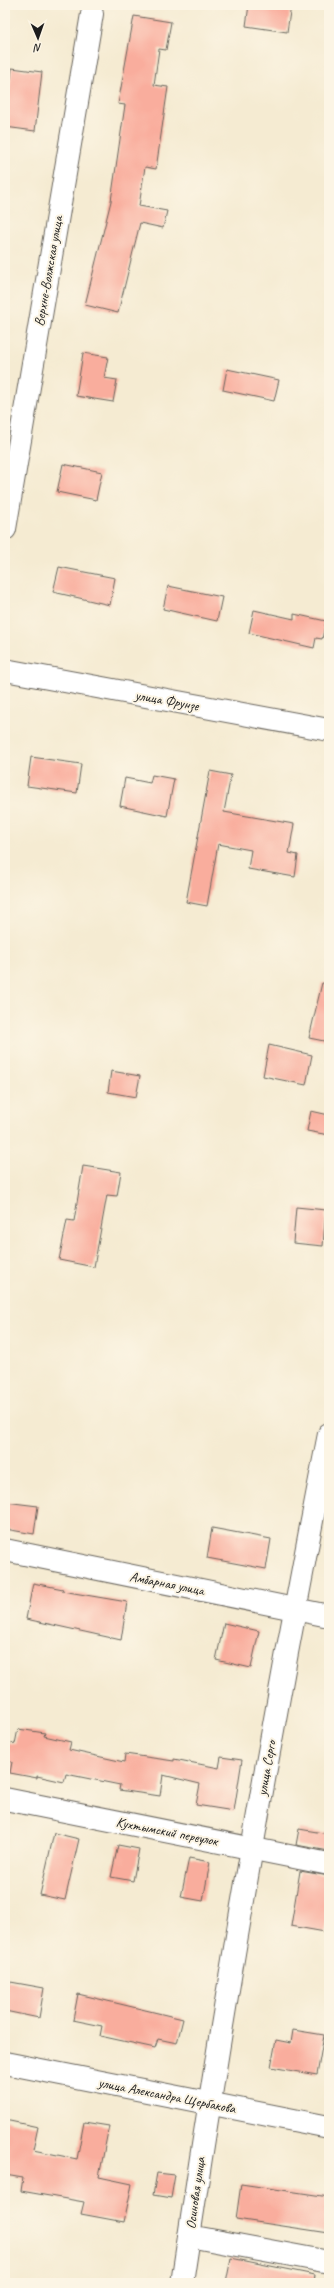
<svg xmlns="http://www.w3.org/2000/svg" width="334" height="2288" font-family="Caveat,sans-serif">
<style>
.building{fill:#f9ad9d}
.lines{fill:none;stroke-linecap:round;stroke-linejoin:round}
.minor-casing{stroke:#68645c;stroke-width:24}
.minor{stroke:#fff;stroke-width:22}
.labels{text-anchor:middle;stroke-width:4;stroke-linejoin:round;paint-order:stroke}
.street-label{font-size:14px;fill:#1c1c1c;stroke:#fcf5e5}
</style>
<rect width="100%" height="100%" fill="#fcf5e5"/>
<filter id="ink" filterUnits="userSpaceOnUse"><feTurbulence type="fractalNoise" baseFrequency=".025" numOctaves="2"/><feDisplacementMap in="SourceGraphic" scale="8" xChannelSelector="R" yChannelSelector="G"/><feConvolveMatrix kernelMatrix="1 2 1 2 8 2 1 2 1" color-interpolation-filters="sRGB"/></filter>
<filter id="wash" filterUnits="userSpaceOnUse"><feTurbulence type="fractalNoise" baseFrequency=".012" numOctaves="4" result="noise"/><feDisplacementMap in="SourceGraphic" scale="16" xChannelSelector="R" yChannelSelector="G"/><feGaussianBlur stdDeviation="0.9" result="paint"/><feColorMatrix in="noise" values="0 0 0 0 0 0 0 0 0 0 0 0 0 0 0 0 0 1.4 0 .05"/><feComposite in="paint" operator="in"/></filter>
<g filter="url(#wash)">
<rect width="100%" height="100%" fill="#f5ebd2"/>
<g id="blocks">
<!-- building -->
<g class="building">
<polygon points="249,5 291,5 287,32 246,26"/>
<polygon points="134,16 171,22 166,50 159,49 154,85 168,87 156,169 145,167 139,206 167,211 163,228 140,223 118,313 85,305 111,201 125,105 118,104"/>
<polygon points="12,68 42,72 35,131 5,127"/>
<polygon points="83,353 108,357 104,378 117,380 113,402 76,396"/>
<polygon points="227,369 279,380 274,401 223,390"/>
<polygon points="63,464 102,472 96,500 57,492"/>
<polygon points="59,567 115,578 110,605 53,592"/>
<polygon points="168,586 222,597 217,621 163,609"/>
<polygon points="254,610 294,619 294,614 326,621 322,639 316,638 314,648 249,633"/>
<polygon points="31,757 81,764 77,793 27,786"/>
<polygon points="210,771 231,775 224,812 294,824 289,853 298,855 295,877 248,869 251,850 218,844 207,906 186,902"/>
<polygon points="152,775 174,779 167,816 120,806 125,778 150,783"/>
<polygon points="322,983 329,984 329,1042 309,1038"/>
<polygon points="269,1045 312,1055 306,1085 263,1076"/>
<polygon points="111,1071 140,1076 136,1097 108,1092"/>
<polygon points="311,1111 329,1115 329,1135 307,1131"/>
<polygon points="83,1166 121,1172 117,1196 107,1195 94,1267 59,1260 67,1220 74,1221"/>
<polygon points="296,1207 326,1210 323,1246 293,1243"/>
<polygon points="5,1502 38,1506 34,1534 5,1529"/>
<polygon points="212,1528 271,1539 266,1569 207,1558"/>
<polygon points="33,1583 63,1589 62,1591 127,1602 121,1640 26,1619"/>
<polygon points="224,1623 259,1631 251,1668 216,1660"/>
<polygon points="18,1729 45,1733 44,1736 71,1742 69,1750 124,1762 125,1754 174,1761 174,1759 219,1768 221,1757 242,1760 234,1811 196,1805 200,1784 163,1775 160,1796 119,1790 120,1785 66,1774 64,1782 37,1776 37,1778 10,1773 12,1762 5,1761 5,1742 15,1744"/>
<polygon points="299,1829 329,1834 329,1851 296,1845"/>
<polygon points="54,1833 79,1839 65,1900 40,1895"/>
<polygon points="118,1845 139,1849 133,1881 111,1877"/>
<polygon points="189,1858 210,1862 203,1901 181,1897"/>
<polygon points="300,1871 329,1876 329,1913 325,1932 291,1926"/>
<polygon points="5,1981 44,1988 39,2018 5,2011"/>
<polygon points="78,1994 183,2019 177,2043 158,2039 155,2048 100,2036 102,2026 73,2020"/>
<polygon points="293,2030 324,2035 317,2075 271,2067 276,2040 291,2043"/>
<polygon points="5,2120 38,2127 33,2150 77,2159 84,2122 109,2126 99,2177 132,2184 124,2222 81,2214 84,2202 21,2191 23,2178 5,2175"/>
<polygon points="157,2173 175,2175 171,2198 153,2195"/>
<polygon points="241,2184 329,2197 329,2233 236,2219"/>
<polygon points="231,2258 315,2275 314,2283 226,2283"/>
</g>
</g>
</g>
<g filter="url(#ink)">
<use href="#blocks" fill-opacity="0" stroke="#68645c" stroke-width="1"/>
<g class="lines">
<defs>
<g id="minor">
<polyline points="5,529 92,14"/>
<polyline points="5,670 329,730"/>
<polyline points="5,1550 329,1616"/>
<polyline points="5,1799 329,1864"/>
<polyline points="5,2063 329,2127"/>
<polyline points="189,2236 329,2262"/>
<path d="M182,2283C224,1999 273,1716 329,1434"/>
</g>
</defs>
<!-- minor casing -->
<use href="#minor" class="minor-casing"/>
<!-- minor -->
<use href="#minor" class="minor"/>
</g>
</g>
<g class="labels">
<!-- street labels -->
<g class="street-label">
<text transform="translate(48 271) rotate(-80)" y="5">Верхне-Волжская улица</text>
<text transform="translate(167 700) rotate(10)" y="5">улица Фрунзе</text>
<text transform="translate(167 1583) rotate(11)" y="5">Амбарная улица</text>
<text transform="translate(266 1768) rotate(-80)" y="5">улица Серго</text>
<text transform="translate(167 1831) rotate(11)" y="5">Кухтымский переулок</text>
<text transform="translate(167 2095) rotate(11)" y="5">улица Александра Щербакова</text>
<text transform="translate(195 2193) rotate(-82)" y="5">Осиновая улица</text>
</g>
</g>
<!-- margin -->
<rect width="334" height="2288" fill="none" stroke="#fcf5e5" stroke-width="20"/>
<!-- north arrow -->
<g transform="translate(38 38) rotate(178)" stroke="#fcf5e5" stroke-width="3" paint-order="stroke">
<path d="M0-3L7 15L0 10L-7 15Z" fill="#1c1c1c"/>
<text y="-6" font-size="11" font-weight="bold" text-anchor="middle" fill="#1c1c1c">N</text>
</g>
</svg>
